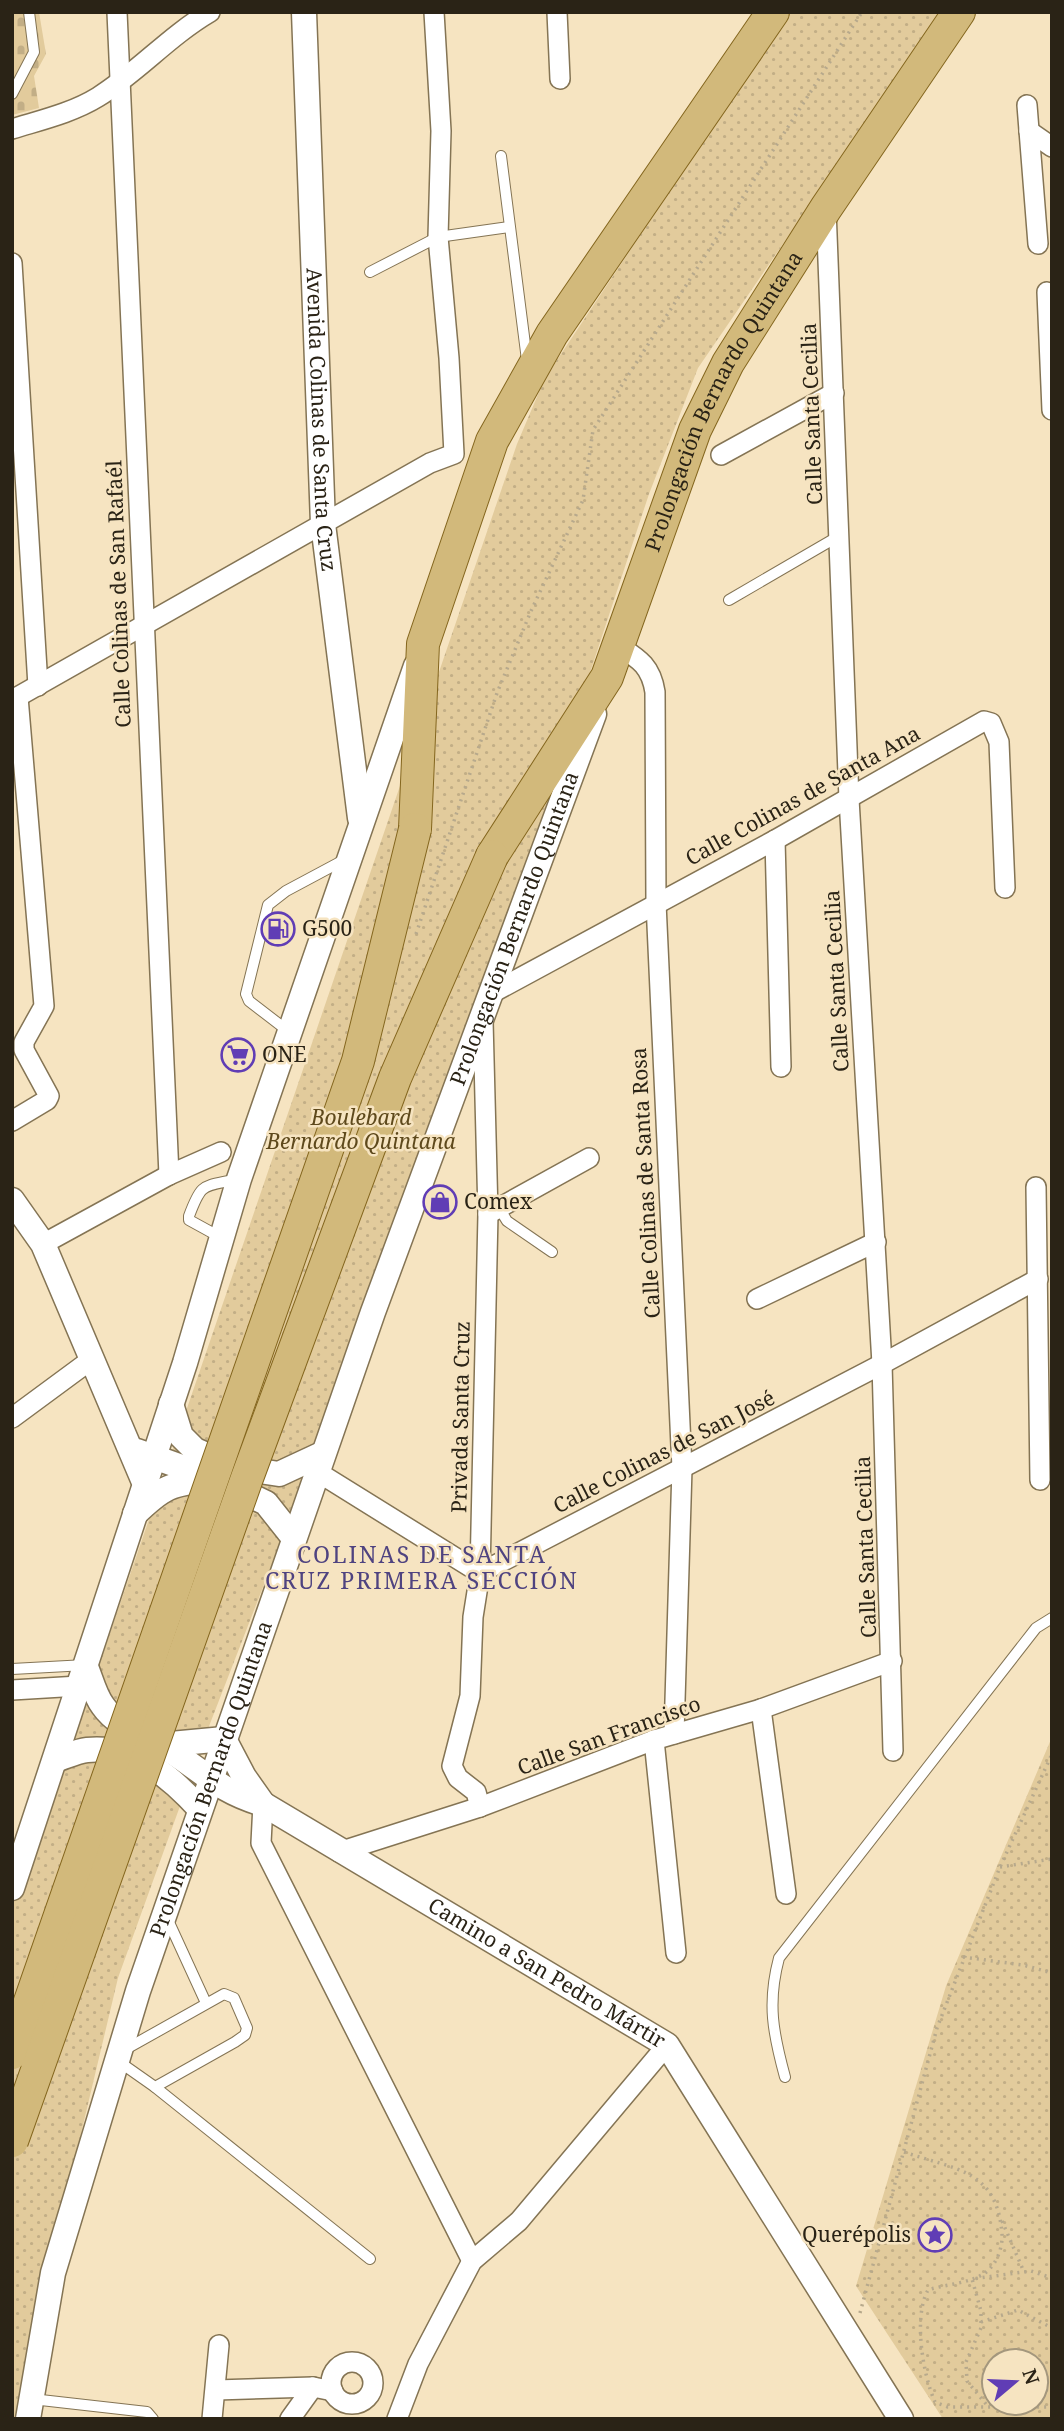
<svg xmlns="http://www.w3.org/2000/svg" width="1064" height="2431" font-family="'Noto Serif',serif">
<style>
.cemetery{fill:url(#cemetery-stones)}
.park{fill:url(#park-dots);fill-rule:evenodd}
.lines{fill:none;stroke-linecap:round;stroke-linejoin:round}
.service-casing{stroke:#847454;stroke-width:12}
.minor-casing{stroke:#847454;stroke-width:22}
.tertiary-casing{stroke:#847454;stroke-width:27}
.primary-casing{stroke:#84661e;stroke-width:34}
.path{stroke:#b7a98c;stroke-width:3.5;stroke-dasharray:2 5;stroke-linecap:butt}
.service{stroke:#fff;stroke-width:10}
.minor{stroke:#fff;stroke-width:19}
.tertiary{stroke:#fff;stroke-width:24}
.primary{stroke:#d2b97b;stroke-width:32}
.primary-bridge-casing{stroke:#84661e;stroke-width:34;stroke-linecap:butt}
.primary-bridge{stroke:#d2b97b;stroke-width:32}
.labels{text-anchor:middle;stroke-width:5;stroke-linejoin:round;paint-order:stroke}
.street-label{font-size:21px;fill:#2a2316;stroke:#f6e4c1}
.poi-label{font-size:21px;fill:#2a2316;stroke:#f6e4c1;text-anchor:start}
.park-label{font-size:21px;font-style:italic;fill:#5e491c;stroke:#f6e4c1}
.neighbourhood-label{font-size:23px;letter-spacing:2px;fill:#4f4380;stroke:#f6e4c1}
</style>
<defs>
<pattern id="cemetery-stones" width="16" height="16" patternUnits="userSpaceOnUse" patternTransform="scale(1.75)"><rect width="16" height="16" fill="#e2cb9c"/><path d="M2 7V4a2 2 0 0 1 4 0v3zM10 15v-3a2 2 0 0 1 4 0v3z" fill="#c2ae86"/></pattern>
<pattern id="park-dots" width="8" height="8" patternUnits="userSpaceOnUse" patternTransform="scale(1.75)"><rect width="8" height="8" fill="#e2cb9c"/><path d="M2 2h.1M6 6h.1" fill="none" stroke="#c2ae86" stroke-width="1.8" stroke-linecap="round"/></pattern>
</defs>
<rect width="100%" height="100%" fill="#f6e4c1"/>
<!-- cemetery -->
<polygon class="cemetery" points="12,12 39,12 46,54 34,76 39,108 12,115"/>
<!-- park -->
<g class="park">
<polygon points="789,12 942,12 698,368 649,494 431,1154 206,1734 118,1978 48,2272 23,2419 12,2419 12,1901 94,1680 517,444 545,378"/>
<path d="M1052,1737V2419H943L856,2286L946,1986ZM994,2361H1036V2403H994Z"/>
</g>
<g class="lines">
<defs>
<g id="service">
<polyline points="12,94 34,52 29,12"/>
<polyline points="501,156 527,360"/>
<polyline points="370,272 438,237 509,227"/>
<polyline points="729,600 839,536"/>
<polyline points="288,1031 249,1001 246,994 268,905 286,891 344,860"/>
<polyline points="499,1208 507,1221 552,1252"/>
<path d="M220,1237L189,1220V1216C202,1181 203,1187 238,1179"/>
<polyline points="12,1669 86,1665"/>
<polyline points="167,1918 206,2003"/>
<polyline points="118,2061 155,2087 235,2042 245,2035 247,2028 234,1998 224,1994 126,2049"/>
<path d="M785,2077C773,2033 767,2003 779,1958L1036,1628L1052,1618"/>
<polyline points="155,2087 370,2259"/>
<polyline points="32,2399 147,2412 153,2419"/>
</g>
<g id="minor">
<polyline points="117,12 169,1175"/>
<polyline points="557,12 560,79"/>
<polyline points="1027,105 1038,244"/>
<path d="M12,129C41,120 72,113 98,97C138,72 169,36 210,12"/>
<polyline points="1029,131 1052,147"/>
<polyline points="826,209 849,799 882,1364 893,1751"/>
<polyline points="12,263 38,686"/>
<polyline points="1047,292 1052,410"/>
<polyline points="721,455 834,393"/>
<path d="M619,646C639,659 651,666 655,692L656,903L682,1468L674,1734"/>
<polyline points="12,700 430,463 454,454 449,358 438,237 441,131 434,12"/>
<polyline points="775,840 781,1067"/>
<polyline points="492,993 775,840 984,721 991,723 999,742 1005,888"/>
<polyline points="12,1121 47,1100 49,1096 24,1050 24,1042 44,1006 18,697"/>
<polyline points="1036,1187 1040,1480"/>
<polyline points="488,1214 589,1158"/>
<polyline points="43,1244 169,1175 221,1152"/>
<polyline points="757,1299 876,1242"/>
<polyline points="12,1418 92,1359"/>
<polyline points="316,1471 480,1573 882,1364 1038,1279"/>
<polyline points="12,1690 79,1686"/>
<polyline points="761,1709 786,1894"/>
<polyline points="654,1740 676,1953"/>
<polyline points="263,1804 261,1843 472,2261"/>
<polyline points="480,1807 476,1792 458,1778 452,1766 470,1696 473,1617 480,1573 488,1214 483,1021"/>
<polyline points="339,1852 480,1807 654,1740 761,1709 892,1661"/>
<circle cx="352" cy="2383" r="21"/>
<polyline points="216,2390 313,2387 333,2391"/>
<polyline points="212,2419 219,2345"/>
<polyline points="290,2419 313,2387"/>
<polyline points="397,2419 418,2364 472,2261 519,2221 667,2045"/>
</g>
<g id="tertiary">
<path id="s1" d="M304,12L323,524L360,818"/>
<polyline points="12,1200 43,1244 144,1482"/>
<polyline points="171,1404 181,1436 195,1450 234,1467 279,1474 322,1454"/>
<polyline points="137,1451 218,1480 266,1503 293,1537"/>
<path d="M135,1514C163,1487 171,1483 210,1480"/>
<path id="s2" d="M86,1667C91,1679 95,1696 103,1706C116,1725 142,1734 161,1745C201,1768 215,1790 263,1804L667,2045L901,2419"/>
<polyline points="224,1739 244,1777 263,1804"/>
<polyline points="160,1745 224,1739"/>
<path d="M55,1760C65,1757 77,1751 87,1750C134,1745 171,1777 200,1809"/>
<polyline points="12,1888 185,1363 239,1179 416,666"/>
<path id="s3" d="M28,2419L53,2273L138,1991L373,1312L594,714"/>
</g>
<g id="primary">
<polyline points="415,829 423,644 492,441 552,334 773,12"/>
<path id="s4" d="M492,856L607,677L695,430L728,363L826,208L959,12"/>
</g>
</defs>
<!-- service casing -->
<use href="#service" class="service-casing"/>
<!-- minor casing -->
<use href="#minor" class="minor-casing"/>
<!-- tertiary casing -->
<use href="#tertiary" class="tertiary-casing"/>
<!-- primary casing -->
<use href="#primary" class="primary-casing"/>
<!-- path -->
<g class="path">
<polyline points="416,934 497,693 531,611 583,500 593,430 862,12"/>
<polyline points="1000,1867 1052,1859"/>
<polyline points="963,1957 1023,1965 1052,1973"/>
<path d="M904,2152C956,2170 997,2169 1002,2234C1003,2248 996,2265 985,2273C968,2284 946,2284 928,2290C913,2317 923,2375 935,2402L948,2407H1052"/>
<polyline points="1002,2221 1024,2272"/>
<polyline points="860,2313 937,2028 1000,1867 1052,1754"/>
<polyline points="981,2322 1018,2310 1052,2328"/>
<polyline points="986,2404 967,2381 966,2362 981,2328 981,2311 972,2279 1031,2271 1052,2278"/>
</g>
<!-- service -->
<use href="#service" class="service"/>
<!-- minor -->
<use href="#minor" class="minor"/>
<!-- tertiary -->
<use href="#tertiary" class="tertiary"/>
<!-- primary -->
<use href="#primary" class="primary"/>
<defs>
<g id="primary-bridge">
<polyline points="12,2053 358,1061 415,829"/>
<polyline points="12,2141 247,1478 395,1078 492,856"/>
</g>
</defs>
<!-- primary-bridge casing -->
<use href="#primary-bridge" class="primary-bridge-casing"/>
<!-- primary-bridge -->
<use href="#primary-bridge" class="primary-bridge"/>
</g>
<!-- icons -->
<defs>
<symbol id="fuel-ring" viewBox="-11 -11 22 22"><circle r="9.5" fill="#f6e4c1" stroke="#603db5" stroke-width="1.5"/><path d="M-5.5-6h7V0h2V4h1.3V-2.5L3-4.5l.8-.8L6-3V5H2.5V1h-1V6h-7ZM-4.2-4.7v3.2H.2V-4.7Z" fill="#603db5"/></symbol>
<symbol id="supermarket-ring" viewBox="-11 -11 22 22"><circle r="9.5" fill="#f6e4c1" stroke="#603db5" stroke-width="1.5"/><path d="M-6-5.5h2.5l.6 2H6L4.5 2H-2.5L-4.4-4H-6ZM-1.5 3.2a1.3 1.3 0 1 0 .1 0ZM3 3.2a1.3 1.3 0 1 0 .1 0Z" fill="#603db5"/></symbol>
<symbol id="shop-ring" viewBox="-11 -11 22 22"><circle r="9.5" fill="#f6e4c1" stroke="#603db5" stroke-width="1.5"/><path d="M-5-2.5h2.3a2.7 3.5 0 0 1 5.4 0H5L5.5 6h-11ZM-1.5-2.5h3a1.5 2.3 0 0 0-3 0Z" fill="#603db5"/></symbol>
<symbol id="sight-ring" viewBox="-11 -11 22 22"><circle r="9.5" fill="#f6e4c1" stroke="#603db5" stroke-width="1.5"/><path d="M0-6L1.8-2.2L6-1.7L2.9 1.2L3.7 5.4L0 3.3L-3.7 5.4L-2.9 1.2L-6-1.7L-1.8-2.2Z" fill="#603db5"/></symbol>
</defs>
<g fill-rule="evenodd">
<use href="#fuel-ring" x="259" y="910" width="38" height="38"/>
<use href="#supermarket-ring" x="219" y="1036" width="38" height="38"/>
<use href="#shop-ring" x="421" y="1183" width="38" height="38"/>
<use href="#sight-ring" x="916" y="2216" width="38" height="38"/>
</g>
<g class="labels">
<!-- street labels -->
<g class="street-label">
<text dy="7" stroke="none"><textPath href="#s4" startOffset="513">Prolongación Bernardo Quintana</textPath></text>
<text transform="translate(812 414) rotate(-92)" y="7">Calle Santa Cecilia</text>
<text dy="7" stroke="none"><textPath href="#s1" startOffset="408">Avenida Colinas de Santa Cruz</textPath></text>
<text transform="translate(119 594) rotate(-92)" y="7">Calle Colinas de San Rafaél</text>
<text transform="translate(803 796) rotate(-29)" y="7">Calle Colinas de Santa Ana</text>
<text dy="7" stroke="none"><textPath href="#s3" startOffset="1570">Prolongación Bernardo Quintana</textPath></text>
<text transform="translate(837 981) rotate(-93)" y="7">Calle Santa Cecilia</text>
<text transform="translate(646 1183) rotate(-93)" y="7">Calle Colinas de Santa Rosa</text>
<text transform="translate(461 1417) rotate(-89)" y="7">Privada Santa Cruz</text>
<text transform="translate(664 1452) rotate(-27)" y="7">Calle Colinas de San José</text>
<text transform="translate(866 1547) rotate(-92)" y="7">Calle Santa Cecilia</text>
<text transform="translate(609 1736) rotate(-20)" y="7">Calle San Francisco</text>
<text dy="7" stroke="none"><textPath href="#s3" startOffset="667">Prolongación Bernardo Quintana</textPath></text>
<text dy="7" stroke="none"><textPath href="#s2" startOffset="562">Camino a San Pedro Mártir</textPath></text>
</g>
<!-- poi labels -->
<g class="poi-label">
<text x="302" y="936">G500</text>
<text x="262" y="1062">ONE</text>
<text x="464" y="1209">Comex</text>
<text x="911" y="2242" text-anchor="end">Querépolis</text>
</g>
<!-- park labels -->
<g class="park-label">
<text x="361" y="1125">Boulebard<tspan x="361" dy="24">Bernardo Quintana</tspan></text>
</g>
<!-- neighbourhood labels -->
<g class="neighbourhood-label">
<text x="422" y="1563">COLINAS DE SANTA<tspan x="422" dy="26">CRUZ PRIMERA SECCIÓN</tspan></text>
</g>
</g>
<!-- border -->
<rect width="1064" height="2431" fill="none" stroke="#2a2316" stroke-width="28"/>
<!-- north arrow -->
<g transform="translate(1015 2382) rotate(71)"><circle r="33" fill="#f6e4c1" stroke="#a4977d" stroke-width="2"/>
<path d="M0-5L12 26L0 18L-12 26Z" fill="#603db5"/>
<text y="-10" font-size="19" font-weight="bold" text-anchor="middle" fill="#2a2316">N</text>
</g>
</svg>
